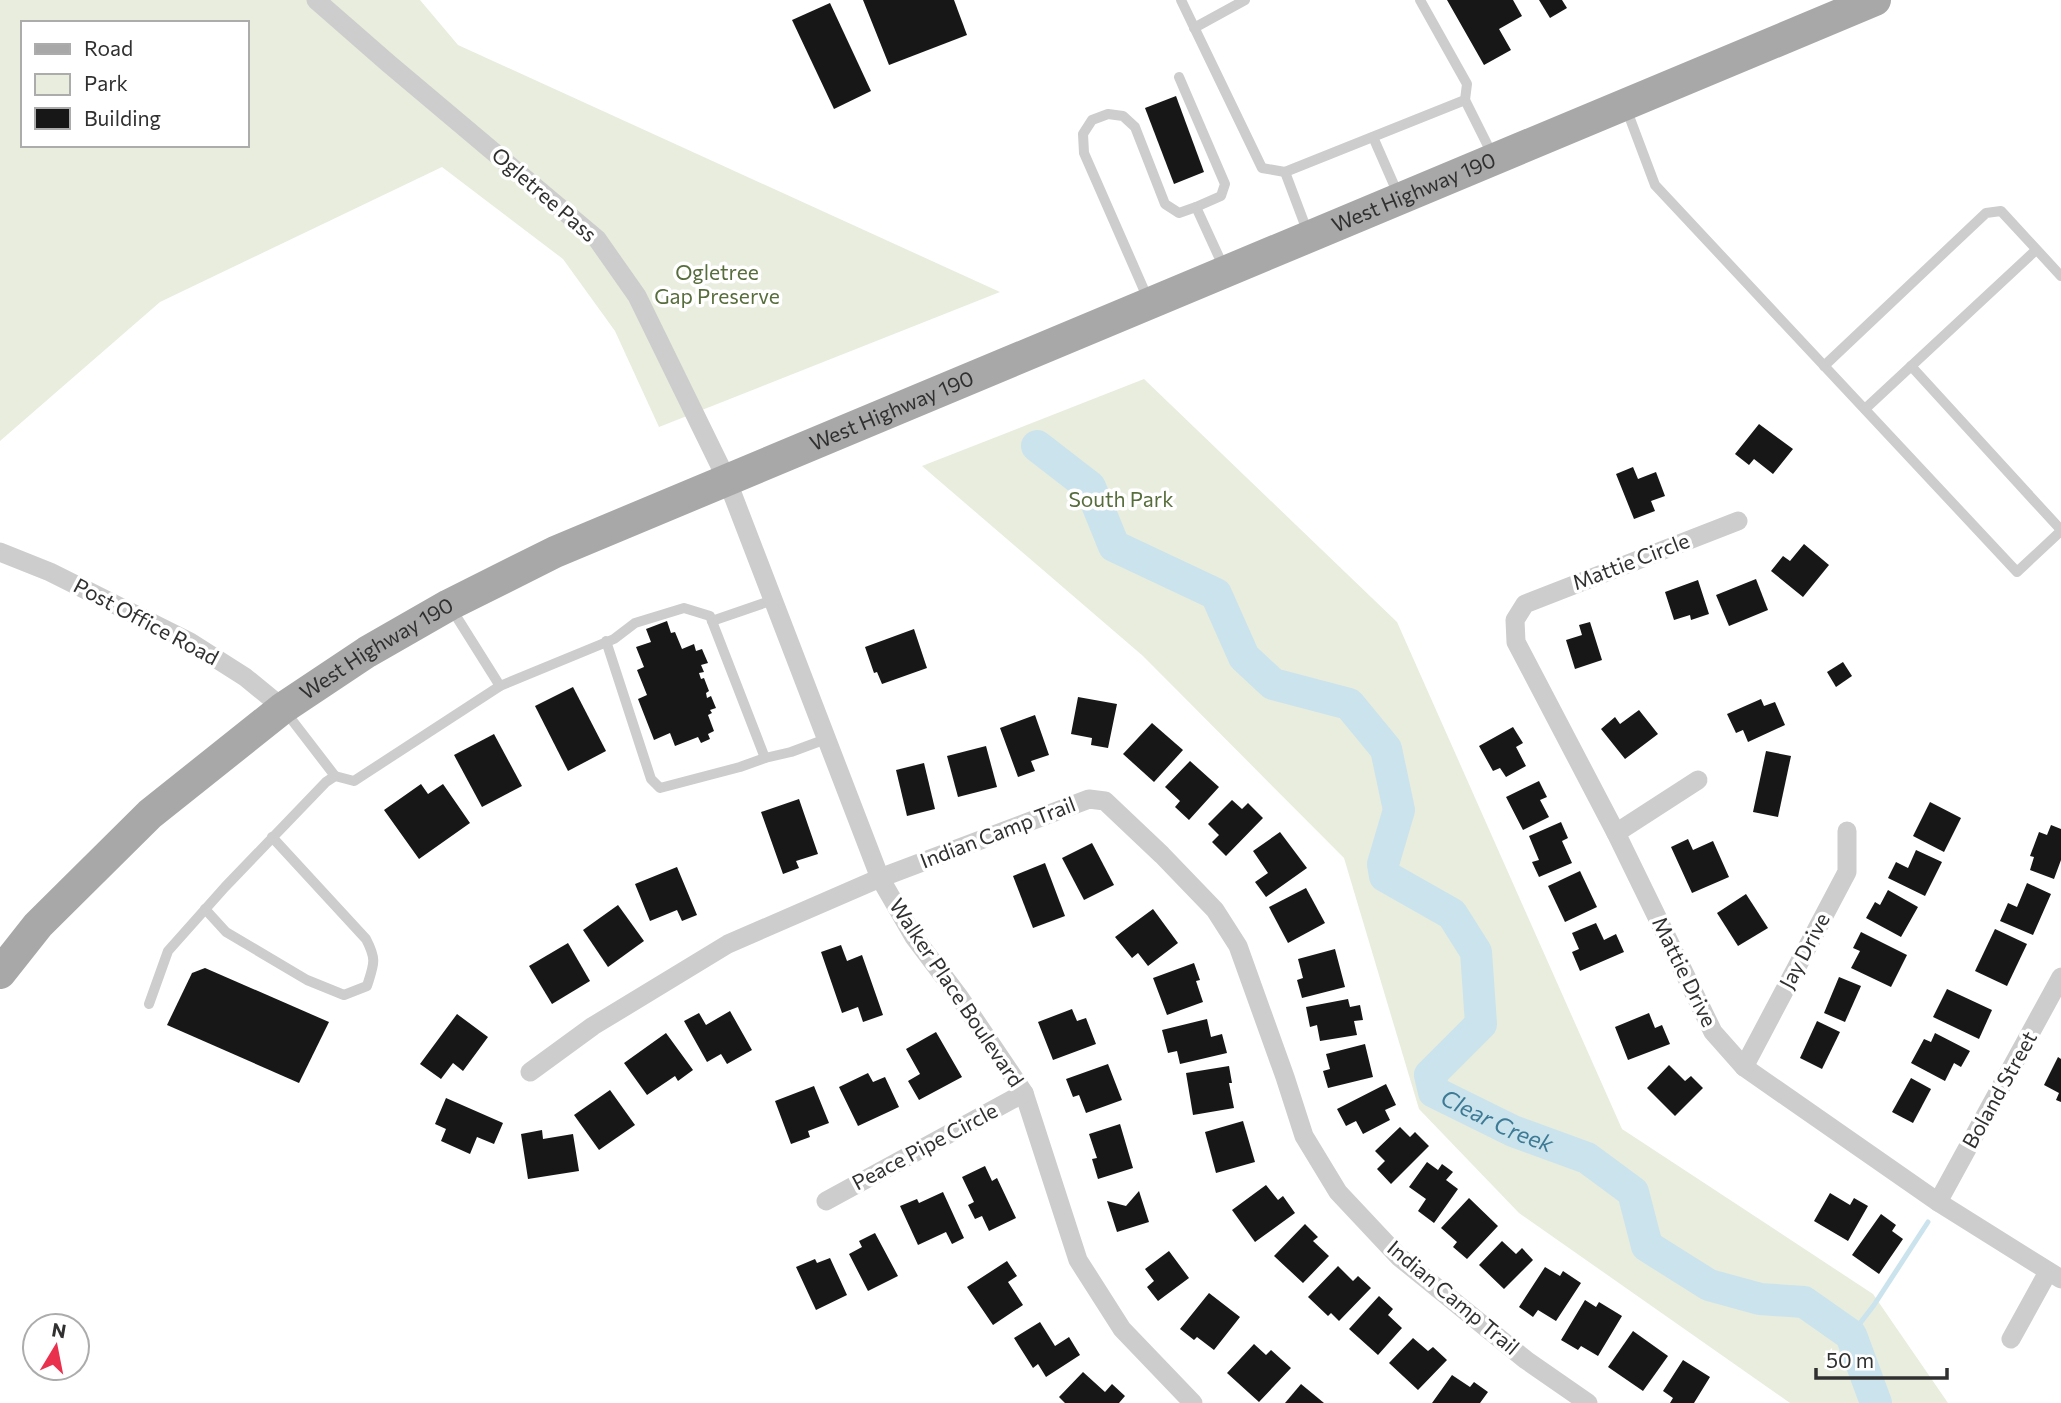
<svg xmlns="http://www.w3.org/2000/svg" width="2061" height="1403" font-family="Commissioner,sans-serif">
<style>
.green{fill:#e8edde;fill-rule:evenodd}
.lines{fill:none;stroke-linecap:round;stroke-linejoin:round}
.stream{stroke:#cbe3ed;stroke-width:5}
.river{stroke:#cbe3ed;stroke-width:32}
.building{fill:#171717}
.lane{stroke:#cdcdcd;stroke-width:10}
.street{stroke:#cdcdcd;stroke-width:19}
.primary{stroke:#a8a8a8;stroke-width:32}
.labels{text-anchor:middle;stroke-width:7;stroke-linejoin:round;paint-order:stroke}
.street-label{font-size:21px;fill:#303030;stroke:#fff}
.park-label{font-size:21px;fill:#586d3c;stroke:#fff}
.water-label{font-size:23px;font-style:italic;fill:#3c7a95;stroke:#fff}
</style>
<rect width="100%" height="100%" fill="#fff"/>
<!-- green -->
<g class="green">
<path d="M0,0H420L458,45L1000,292L659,427L615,331L563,259L442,167L160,302L0,441ZM23,23H247V145H23Z"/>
<polygon points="1144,379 1397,622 1622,1129 1873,1294 1948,1403 1790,1403 1519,1213 1419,1109 1344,858 1143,656 922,466"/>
</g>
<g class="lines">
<!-- stream -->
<polyline class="stream" points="1851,1335 1874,1305 1928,1222"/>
<!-- river -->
<path class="river" id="s1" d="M1037,446L1090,487L1114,546L1216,594L1244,657L1273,684L1349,704L1386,749L1399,810L1383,864L1385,876L1452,914L1476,952L1481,1024L1430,1075L1434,1092L1513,1131L1587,1158L1633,1192L1647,1246L1709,1285L1760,1299L1804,1302L1851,1335L1876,1403"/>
</g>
<!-- building -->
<g class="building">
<polygon points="863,0 954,0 967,35 889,65"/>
<polygon points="1447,0 1513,0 1522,16 1499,29 1511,50 1484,65"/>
<polygon points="1539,0 1562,0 1567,8 1550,18"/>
<polygon points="830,3 871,91 834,109 792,20"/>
<polygon points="1176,96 1204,172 1174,184 1145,108"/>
<polygon points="1759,424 1793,449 1773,474 1754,459 1749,465 1735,454"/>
<polygon points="1633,467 1638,479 1656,472 1665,496 1651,501 1655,511 1634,519 1616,474"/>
<polygon points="1804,544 1829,565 1803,597 1771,571 1783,556 1790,561"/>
<polygon points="1756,579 1768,610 1729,626 1716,595"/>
<polygon points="1698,580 1709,614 1691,620 1690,615 1674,620 1665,592"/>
<polygon points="667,621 671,633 675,632 682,649 694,644 696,651 702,649 708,663 701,665 704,672 699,673 701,679 704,678 709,691 706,693 707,698 711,696 716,708 710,710 712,713 708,715 714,731 708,734 710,739 701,743 698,737 675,746 670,733 654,740 638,699 647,695 637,670 644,667 636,647 651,642 646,629"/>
<polygon points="1590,622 1602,660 1575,669 1566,640 1582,635 1579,625"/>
<polygon points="914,629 927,668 882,684 877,672 874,673 865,647"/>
<polygon points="1843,662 1852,676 1836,687 1827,672"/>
<polygon points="573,687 606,751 568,771 535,706"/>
<polygon points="1078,697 1117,704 1108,748 1091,745 1092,738 1071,734"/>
<polygon points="1761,699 1764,706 1775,702 1785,725 1748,742 1743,730 1736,733 1727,714"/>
<polygon points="1639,710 1658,734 1625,759 1601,729 1615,717 1620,724"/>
<polygon points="1035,715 1049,755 1031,761 1035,771 1018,777 1000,728"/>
<polygon points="1152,723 1183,750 1154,782 1123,754"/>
<polygon points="1513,727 1523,743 1516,747 1526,766 1506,777 1500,768 1493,771 1479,746"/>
<polygon points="494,734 522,786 482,807 454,755"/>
<polygon points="986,746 997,787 958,797 947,756"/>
<polygon points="1766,751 1791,756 1778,817 1753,812"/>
<polygon points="1190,761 1219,787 1189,820 1175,807 1180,801 1165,787"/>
<polygon points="924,763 935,809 907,816 896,770"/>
<polygon points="1539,781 1547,797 1540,800 1549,817 1523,830 1506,797"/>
<polygon points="421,784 428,794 443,784 470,823 419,859 384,810"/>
<polygon points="799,799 818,854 796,861 799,868 783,874 761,812"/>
<polygon points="1232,800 1242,809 1248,803 1263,818 1226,856 1212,842 1219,835 1208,824"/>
<polygon points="1930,802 1961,818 1944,852 1913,836"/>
<polygon points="1561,822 1568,838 1562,841 1572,863 1539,877 1532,862 1539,860 1529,836"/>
<polygon points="2051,825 2061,829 2061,860 2054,879 2030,870 2034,857 2030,856 2039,832 2047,835"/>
<polygon points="1280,832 1307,868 1266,897 1255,882 1268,873 1253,851"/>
<polygon points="1688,839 1693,850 1713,841 1729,877 1692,893 1671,847"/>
<polygon points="1092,843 1114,885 1084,900 1062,858"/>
<polygon points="1916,850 1942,862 1925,896 1888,878 1896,862 1908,868"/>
<polygon points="1045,863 1065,916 1033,928 1013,876"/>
<polygon points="677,867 697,915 682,921 677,910 650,921 635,884"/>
<polygon points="1580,871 1597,907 1565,922 1548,886"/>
<polygon points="2027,883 2051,894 2033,935 2000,921 2008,903 2017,907"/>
<polygon points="1306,888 1325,923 1288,943 1269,907"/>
<polygon points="1888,890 1918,907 1901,937 1866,918 1875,902 1880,905"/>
<polygon points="1746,894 1768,928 1738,946 1717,913"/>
<polygon points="618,905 644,941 608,967 583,930"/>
<polygon points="1153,909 1178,943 1148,966 1138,953 1132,958 1115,937"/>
<polygon points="1596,923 1604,940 1616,934 1624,952 1580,971 1572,952 1579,949 1572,933"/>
<polygon points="1995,929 2027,944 2007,986 1975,971"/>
<polygon points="1861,932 1907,955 1891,987 1851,968 1860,951 1853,948"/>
<polygon points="568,943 590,981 552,1004 529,966"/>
<polygon points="841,945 847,961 862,955 883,1015 863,1022 858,1007 842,1013 821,952"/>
<polygon points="1335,949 1345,987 1302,998 1297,980 1303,978 1298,959"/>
<polygon points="1194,963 1200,980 1196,981 1203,1002 1167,1015 1153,978"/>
<polygon points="205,968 329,1022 299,1083 167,1025 192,973"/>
<polygon points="1839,977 1861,986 1845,1022 1824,1013"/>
<polygon points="1947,989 1992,1010 1979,1039 1933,1017"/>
<polygon points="1348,999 1350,1007 1360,1005 1363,1020 1354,1021 1357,1035 1320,1041 1317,1025 1310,1027 1306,1007"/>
<polygon points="1072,1009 1077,1021 1086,1018 1096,1044 1053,1060 1038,1022"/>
<polygon points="730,1011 752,1050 727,1064 721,1054 707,1062 684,1021 699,1013 706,1025"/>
<polygon points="1649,1013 1655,1028 1662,1025 1670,1044 1628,1060 1615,1027"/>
<polygon points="457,1014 488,1037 463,1071 453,1063 441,1079 420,1064"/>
<polygon points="1207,1019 1211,1037 1222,1034 1227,1053 1180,1064 1177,1051 1168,1053 1162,1030"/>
<polygon points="1817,1021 1840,1032 1822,1069 1800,1058"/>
<polygon points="936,1032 962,1077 919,1100 908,1081 920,1074 906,1049"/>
<polygon points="666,1033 693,1070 678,1081 675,1076 647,1095 624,1063"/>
<polygon points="1935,1033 1970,1051 1961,1067 1954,1063 1945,1081 1911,1063 1924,1039 1931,1042"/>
<polygon points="1365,1044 1373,1077 1328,1088 1323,1071 1330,1069 1326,1054"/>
<polygon points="2058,1057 2061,1059 2061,1102 2056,1100 2059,1093 2044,1085"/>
<polygon points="1108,1064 1122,1100 1086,1113 1079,1095 1073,1097 1066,1079"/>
<polygon points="1669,1065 1685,1081 1691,1076 1703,1088 1675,1116 1647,1088"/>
<polygon points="1229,1066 1232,1083 1229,1083 1234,1108 1193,1115 1186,1073"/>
<polygon points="868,1073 873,1082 885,1077 899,1107 858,1126 839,1087"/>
<polygon points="1911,1078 1931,1089 1913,1123 1892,1112"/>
<polygon points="1386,1084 1396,1105 1385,1110 1390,1120 1363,1134 1356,1121 1346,1126 1337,1109"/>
<polygon points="814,1086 829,1123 808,1131 810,1137 791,1144 775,1101"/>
<polygon points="610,1090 635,1125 599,1150 574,1115"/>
<polygon points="446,1098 503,1123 494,1144 477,1137 470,1154 441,1141 446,1129 435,1124"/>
<polygon points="1243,1121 1255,1162 1216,1173 1205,1132"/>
<polygon points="1120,1124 1133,1168 1098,1179 1092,1159 1097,1158 1089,1134"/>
<polygon points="1400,1127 1410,1137 1415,1132 1429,1146 1391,1184 1377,1169 1385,1161 1375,1151"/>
<polygon points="542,1130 543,1139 573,1134 579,1171 528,1179 521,1134"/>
<polygon points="1427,1162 1438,1170 1442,1164 1453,1172 1446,1180 1458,1189 1434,1223 1418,1211 1426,1199 1409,1187"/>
<polygon points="985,1166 992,1181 997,1178 1016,1218 989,1231 982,1216 975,1219 968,1205 974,1202 962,1177"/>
<polygon points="1266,1185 1278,1200 1283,1196 1295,1213 1255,1242 1232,1210"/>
<polygon points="1139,1191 1149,1222 1117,1232 1107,1201 1126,1206"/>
<polygon points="943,1192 964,1238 952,1244 946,1232 918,1245 900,1206 917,1199 919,1203"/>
<polygon points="1830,1193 1850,1205 1854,1198 1868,1206 1848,1241 1814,1221"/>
<polygon points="1469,1198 1498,1226 1467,1259 1453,1247 1457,1242 1441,1228"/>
<polygon points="1881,1214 1896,1225 1892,1231 1903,1239 1879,1274 1852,1255"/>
<polygon points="1305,1224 1318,1237 1313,1241 1329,1256 1303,1283 1274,1256"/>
<polygon points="875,1233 898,1276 868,1291 849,1254 862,1247 859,1241"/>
<polygon points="1502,1241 1516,1254 1522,1248 1533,1260 1504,1289 1479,1265"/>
<polygon points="1169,1251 1189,1278 1158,1301 1147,1287 1154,1281 1145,1269"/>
<polygon points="830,1258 847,1295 816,1310 796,1267 815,1259 817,1263"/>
<polygon points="1007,1261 1017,1276 1008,1282 1023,1305 993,1325 967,1287"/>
<polygon points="1338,1266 1353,1281 1358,1276 1371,1288 1339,1321 1331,1313 1328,1316 1308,1297"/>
<polygon points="1545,1267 1560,1276 1563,1271 1581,1283 1556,1321 1538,1310 1533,1317 1519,1307"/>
<polygon points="1209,1293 1240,1317 1214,1350 1197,1337 1194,1340 1180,1329"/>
<polygon points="1379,1296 1393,1309 1388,1315 1402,1328 1378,1355 1349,1329"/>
<polygon points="1585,1300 1596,1307 1599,1302 1622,1316 1598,1356 1581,1346 1578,1350 1561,1340"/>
<polygon points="1040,1322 1055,1346 1069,1337 1080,1355 1046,1377 1038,1364 1033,1368 1014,1338"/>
<polygon points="1633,1331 1668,1356 1643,1391 1608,1367"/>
<polygon points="1413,1338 1428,1351 1433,1347 1447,1360 1418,1390 1389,1363"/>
<polygon points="1254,1344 1266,1355 1271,1350 1291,1368 1259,1402 1227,1373"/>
<polygon points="1683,1360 1710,1377 1694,1403 1670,1403 1673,1398 1663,1391"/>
<polygon points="1083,1372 1105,1392 1112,1384 1125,1396 1119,1403 1065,1403 1059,1397"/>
<polygon points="1452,1375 1470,1387 1474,1382 1488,1392 1480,1403 1432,1403"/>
<polygon points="1301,1384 1324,1403 1285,1403"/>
</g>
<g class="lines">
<!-- lane -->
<g class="lane">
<polyline points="1181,0 1262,168 1285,172"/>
<polyline points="1420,0 1467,84 1465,100"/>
<polyline points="1194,28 1245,0"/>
<polyline points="1179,77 1225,184 1221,196 1196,207 1224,268"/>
<polyline points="1626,108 1655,185 2017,572 2061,531"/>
<polyline points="1373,137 1398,194"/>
<polyline points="1308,233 1285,172 1465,100 1493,156"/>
<polyline points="1148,299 1084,153 1083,134 1092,120 1108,114 1123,116 1135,127 1165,204 1179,213 1196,207"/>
<polyline points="1824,366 1986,213 2001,211 2061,276"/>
<polyline points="1911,366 2061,530"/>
<polyline points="1865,409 2036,250"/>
<polyline points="712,621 773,600"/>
<polyline points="500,686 614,639 635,623 684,608 710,616 765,758 740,767 660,788 651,779 606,641"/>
<polyline points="765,758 791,752 826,739"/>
<polyline points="335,776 354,781 500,686 451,608"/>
<path d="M205,909L226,932L307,980L344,995L367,986C374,964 377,960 366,939L272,837"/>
<polyline points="149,1004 168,951 225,887 326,782 335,776 285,711"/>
</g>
<!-- street -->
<g class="street">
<polyline points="316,0 388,63 597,239 637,296 727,480 880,878 914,937 960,998 1024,1093 1078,1260 1122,1329 1193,1403"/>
<polyline points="1738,521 1525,604 1515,620 1516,642 1616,833 1713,1032 1744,1067 1938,1202 2061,1279"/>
<polyline points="0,552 50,572 190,642 245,677 283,708"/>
<polyline points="1616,833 1698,780"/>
<polyline points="1744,1067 1847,872 1847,831"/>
<polyline points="530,1072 593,1026 728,944 880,878 1089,799 1105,801 1162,855 1215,910 1238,946 1285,1077 1304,1136 1338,1192 1399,1257 1526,1360 1588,1403"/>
<polyline points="826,1201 1024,1093"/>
<polyline points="1938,1202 2061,977"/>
<polyline points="2011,1339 2048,1272"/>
</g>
<!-- primary -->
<path class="primary" id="s2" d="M0,973L38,925L150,814L283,708L367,652L449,605L555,552L1875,0"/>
</g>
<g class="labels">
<!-- street labels -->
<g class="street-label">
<text dy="7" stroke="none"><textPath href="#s2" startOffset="1634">West Highway 190</textPath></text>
<text transform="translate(544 195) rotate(41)" y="7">Ogletree Pass</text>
<text dy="7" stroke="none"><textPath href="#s2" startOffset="1068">West Highway 190</textPath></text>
<text transform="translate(1631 562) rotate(-21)" y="7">Mattie Circle</text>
<text transform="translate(146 622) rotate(28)" y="7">Post Office Road</text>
<text dy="7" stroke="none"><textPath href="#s2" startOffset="500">West Highway 190</textPath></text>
<text transform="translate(998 833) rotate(-21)" y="7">Indian Camp Trail</text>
<text transform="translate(1805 951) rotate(-62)" y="7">Jay Drive</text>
<text transform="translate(1684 972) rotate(64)" y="7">Mattie Drive</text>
<text transform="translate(956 993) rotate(56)" y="7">Walker Place Boulevard</text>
<text transform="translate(2000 1090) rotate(-61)" y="7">Boland Street</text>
<text transform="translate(925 1147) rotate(-28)" y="7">Peace Pipe Circle</text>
<text transform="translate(1453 1298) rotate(40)" y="7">Indian Camp Trail</text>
</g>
<!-- park labels -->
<g class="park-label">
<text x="717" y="280">Ogletree<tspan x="717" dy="24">Gap Preserve</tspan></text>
<text x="1121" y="507">South Park</text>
</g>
<!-- water labels -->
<g class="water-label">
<text dy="8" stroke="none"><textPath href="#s1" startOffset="973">Clear Creek</textPath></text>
</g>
</g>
<!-- legend -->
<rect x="21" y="21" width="228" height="126" fill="#ffffff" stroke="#acacac" stroke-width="2"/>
<rect x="35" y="44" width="35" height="10" fill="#a8a8a8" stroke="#acacac" stroke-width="2"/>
<text x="84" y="56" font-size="21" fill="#303030">Road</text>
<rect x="35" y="74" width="35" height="21" fill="#e8edde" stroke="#acacac" stroke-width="2"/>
<text x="84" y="91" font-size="21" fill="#303030">Park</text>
<rect x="35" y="108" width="35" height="21" fill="#171717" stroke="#acacac" stroke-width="2"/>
<text x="84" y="126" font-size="21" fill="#303030">Building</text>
<!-- north arrow -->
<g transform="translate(56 1347) rotate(10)"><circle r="33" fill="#ffffff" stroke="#acacac" stroke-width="2"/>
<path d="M0-5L12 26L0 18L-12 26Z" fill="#e9314e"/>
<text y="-10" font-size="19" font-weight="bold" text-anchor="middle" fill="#303030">N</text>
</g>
<!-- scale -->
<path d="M1816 1368v10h131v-10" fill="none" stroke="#303030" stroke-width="3.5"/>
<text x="1826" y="1368" font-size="21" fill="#303030" stroke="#ffffff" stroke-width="5" paint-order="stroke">50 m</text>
</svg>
